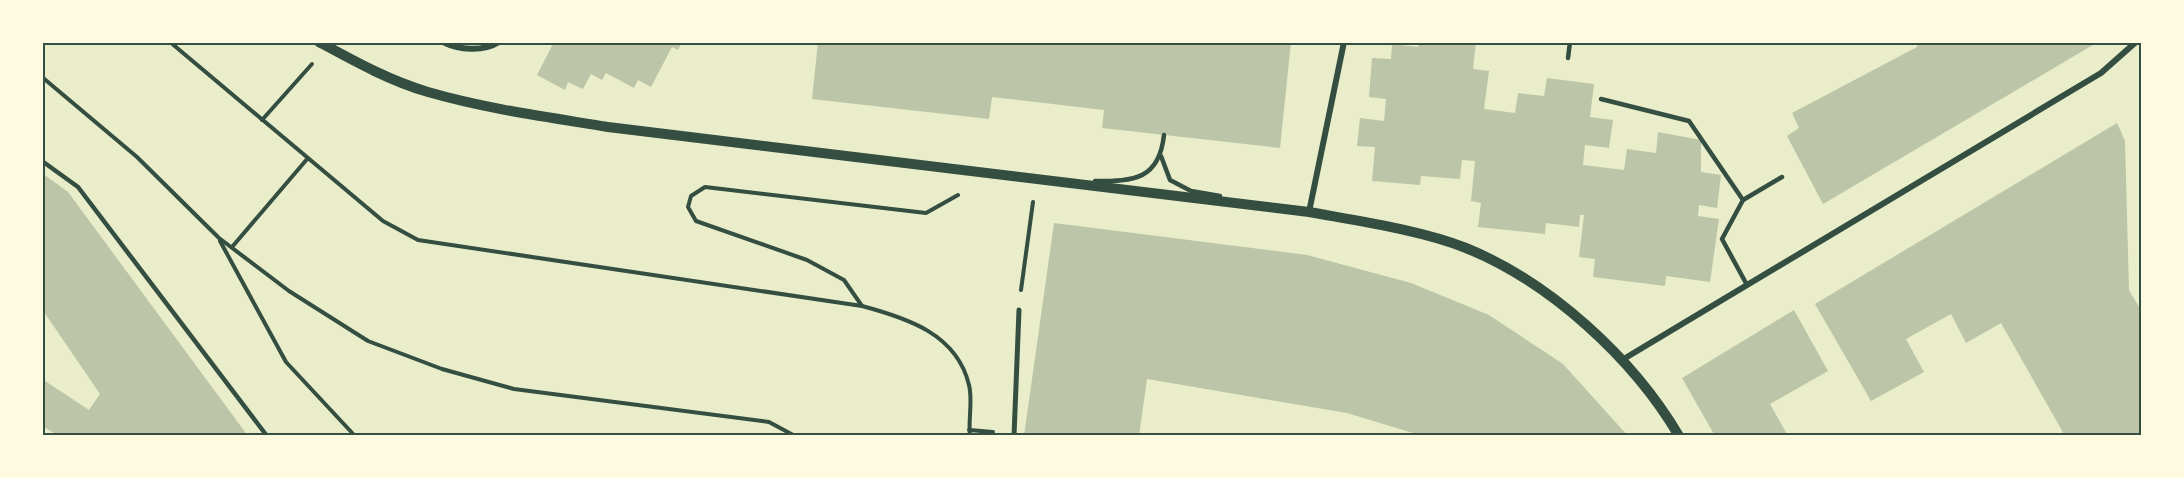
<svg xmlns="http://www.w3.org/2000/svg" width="2184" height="478" font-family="'Archivo Narrow',sans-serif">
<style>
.building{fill:#bcc5a7}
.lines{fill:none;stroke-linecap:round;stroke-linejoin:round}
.path{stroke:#344e41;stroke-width:4}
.service{stroke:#344e41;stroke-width:4.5}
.pedestrian{stroke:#344e41;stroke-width:5}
.minor{stroke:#344e41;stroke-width:6}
.tertiary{stroke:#344e41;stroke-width:10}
.neatline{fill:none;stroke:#344e41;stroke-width:2}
</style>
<rect width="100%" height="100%" fill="#e9edc9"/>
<!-- building -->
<g class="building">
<polygon points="554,42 682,42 678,50 672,47 651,87 638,80 634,88 606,73 602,80 591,74 583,89 568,82 565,90 537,75"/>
<polygon points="818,42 1291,42 1280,148 1102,128 1104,110 992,97 989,119 812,99"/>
<polygon points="1419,42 1476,42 1473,69 1489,71 1484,109 1515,113 1518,93 1544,96 1547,78 1594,84 1590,117 1613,120 1609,148 1585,145 1583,165 1624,170 1627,149 1656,153 1658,132 1701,140 1701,172 1721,175 1717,208 1699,205 1698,216 1719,219 1710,282 1666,276 1665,286 1593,277 1595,259 1579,257 1584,215 1580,215 1579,227 1546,223 1545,234 1478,227 1481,203 1471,201 1475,161 1462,160 1460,179 1421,176 1420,185 1372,181 1375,147 1357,146 1360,118 1384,121 1386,99 1369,97 1372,58 1391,59 1392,44 1418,47"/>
<polygon points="1917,42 2098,42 1823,204 1787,136 1799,128 1792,113 1917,47"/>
<polygon points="2117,123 2125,141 2129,290 2142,312 2142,436 2065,436 2001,323 1966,343 1951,314 1906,339 1924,372 1871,401 1815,304"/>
<polygon points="42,173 68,192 248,436 59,436 42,426 42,379 89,410 100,394 42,309"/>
<polygon points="1054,223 1307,255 1411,283 1489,315 1563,364 1628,436 1423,436 1347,413 1147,379 1139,436 1024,436"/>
<polygon points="1794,310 1828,371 1770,404 1788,436 1715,436 1682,378"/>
</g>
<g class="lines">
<!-- path -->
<g class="path">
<path d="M170,42L383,221L418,240L862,306C907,318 957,334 969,385C973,401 968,420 970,436"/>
<polyline points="42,77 137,157 219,238 289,291 368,341 442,369 514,389 769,422 795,436"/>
<polyline points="262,120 312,64"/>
<polyline points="220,241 286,362 355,436"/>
<polyline points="232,247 308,158"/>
<polyline points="1021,290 1033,202"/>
<polyline points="862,306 844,280 807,260 696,221 688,207 691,196 705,187 926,213 958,195"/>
<polyline points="969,430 993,432"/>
</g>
<!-- service -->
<g class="service">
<polyline points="1568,58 1570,42"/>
<polyline points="1601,99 1689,121 1743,200 1722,239 1747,285"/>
<polyline points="1161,156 1170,180 1191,191 1220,196"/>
<polyline points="42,161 78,187 267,436"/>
<path d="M1095,181C1134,181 1159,180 1164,135"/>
<polyline points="1743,200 1782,177"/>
</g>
<!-- pedestrian -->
<polyline class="pedestrian" points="1014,436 1019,310"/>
<!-- minor -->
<g class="minor">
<path d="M443,42C459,50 483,52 499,42"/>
<polyline points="1309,212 1344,42"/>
<polyline points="1622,360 2101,73 2136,42"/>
</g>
<!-- tertiary -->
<path class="tertiary" d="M319,42C354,61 390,81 428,92C487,109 547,117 608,127L1309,212C1358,221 1420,230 1466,248C1550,282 1633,358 1679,436"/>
</g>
<!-- border -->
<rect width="2184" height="478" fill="none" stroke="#fefae0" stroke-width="87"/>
<rect x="44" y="44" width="2096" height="390" class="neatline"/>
</svg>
